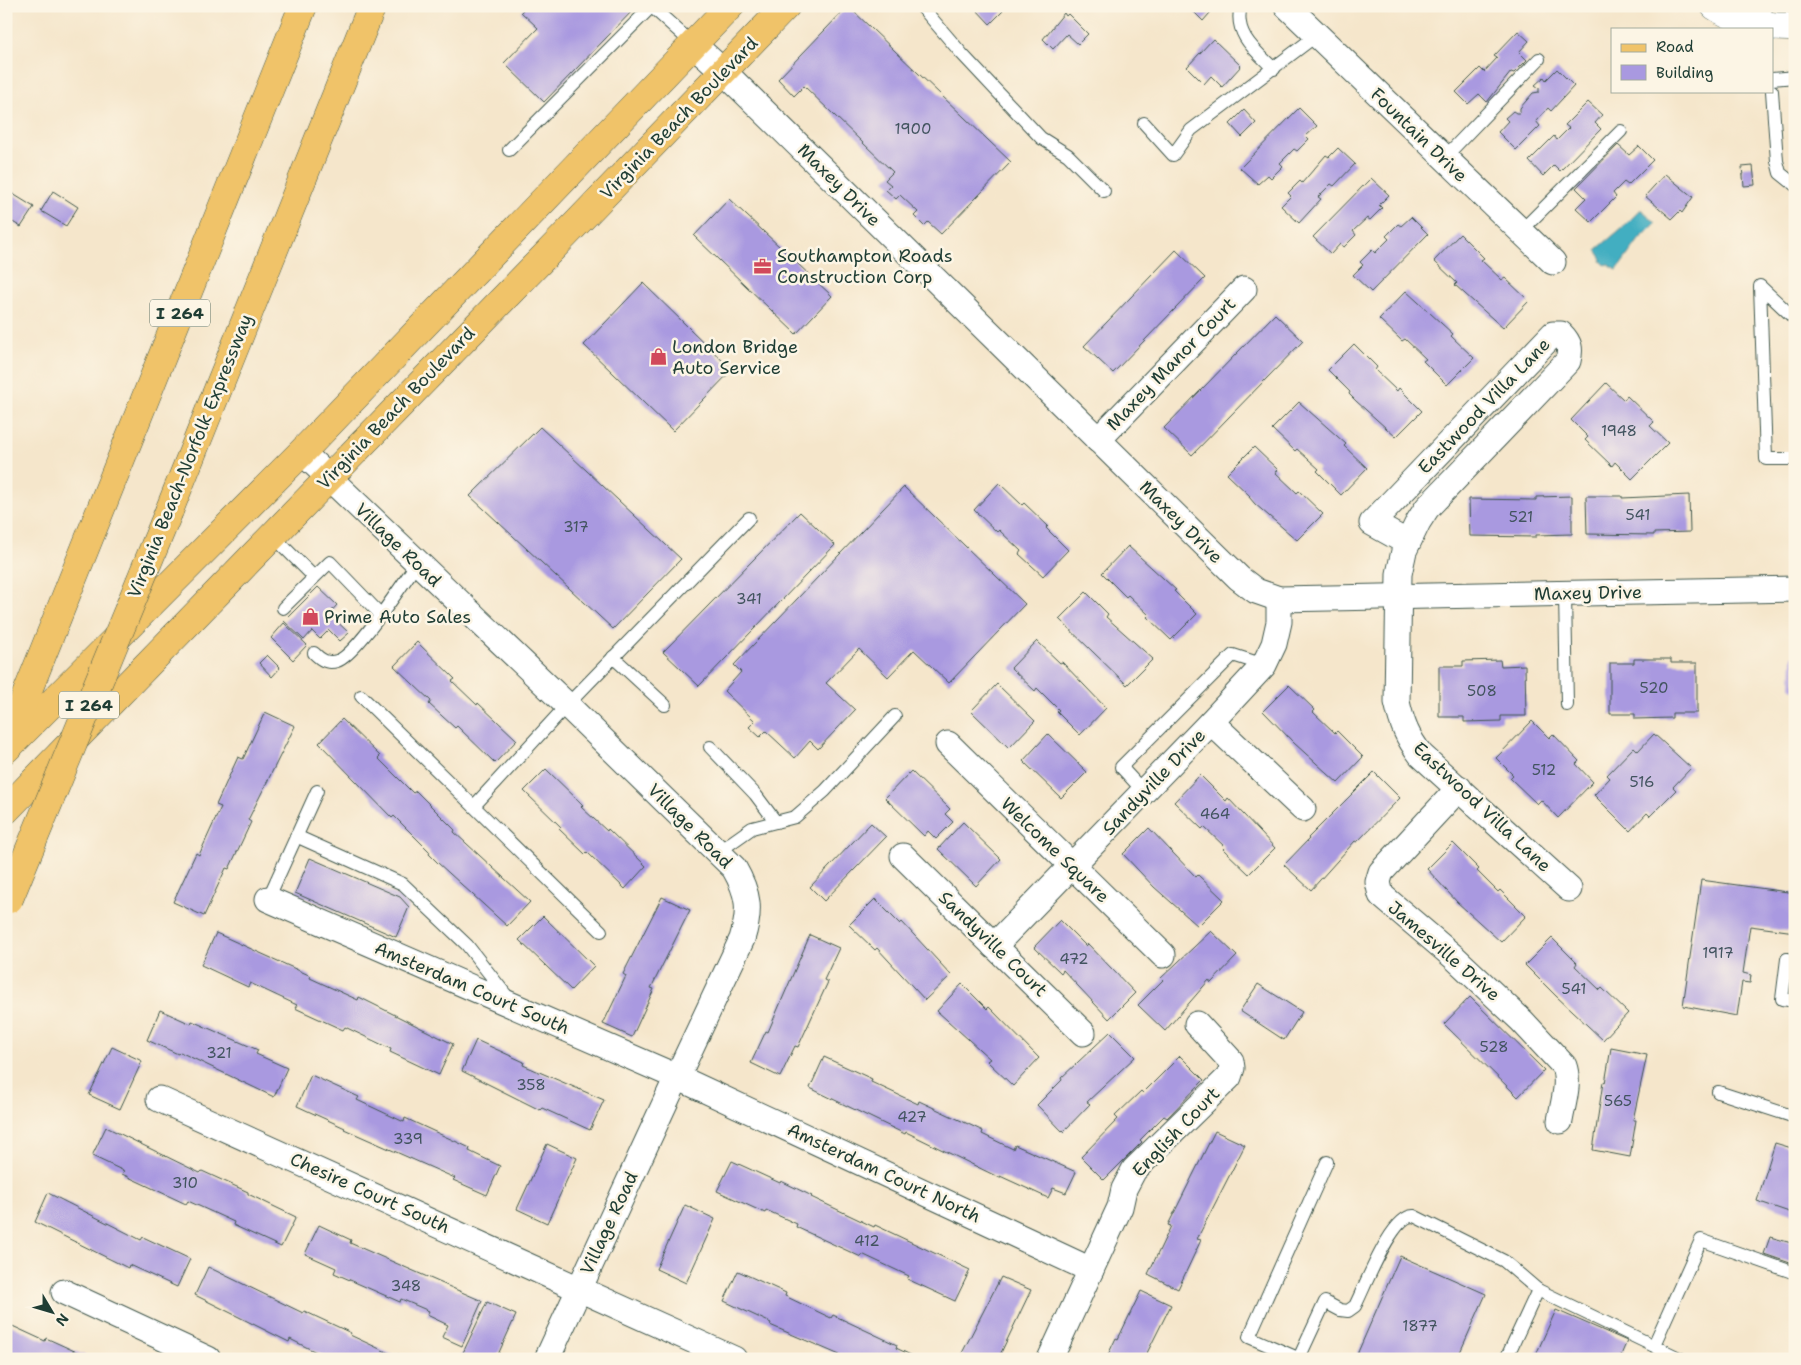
<svg xmlns="http://www.w3.org/2000/svg" width="1801" height="1365" font-family="'Shantell Sans',sans-serif">
<style>
.water{fill:#43aec1;stroke:#31767a}
.building{fill:#a999e0}
.lines{fill:none;stroke-linecap:round;stroke-linejoin:round}
.service-casing{stroke:#3f564b;stroke-width:14}
.minor-casing{stroke:#3f564b;stroke-width:27}
.tertiary-casing{stroke:#3f564b;stroke-width:29}
.primary-casing{stroke:#3f564b;stroke-width:29}
.motorway-casing{stroke:#3f564b;stroke-width:29}
.service{stroke:#fff;stroke-width:12}
.minor{stroke:#fff;stroke-width:25}
.tertiary{stroke:#fff;stroke-width:28}
.primary{stroke:#f0c369;stroke-width:28}
.motorway{stroke:#f0c369;stroke-width:28}
.motorway-bridge-casing{stroke:#3f564b;stroke-width:29;stroke-linecap:butt}
.motorway-bridge{stroke:#f0c369;stroke-width:28}
.labels{text-anchor:middle;stroke-width:5;stroke-linejoin:round;paint-order:stroke}
.number-label{font-size:15px;fill:#42545f}
.shield{fill:#fcf5e5;stroke:#617469;stroke-width:1}
.shield-label{font-size:16px;font-weight:bold;fill:#1f3d34}
.street-label{font-size:18px;fill:#1f3d34;stroke:#fcf5e5}
.poi-label{font-size:18px;fill:#1f3d34;stroke:#fcf5e5;text-anchor:start}
</style>
<rect width="100%" height="100%" fill="#fcf5e5"/>
<filter id="ink" filterUnits="userSpaceOnUse"><feTurbulence type="fractalNoise" baseFrequency=".02" numOctaves="2"/><feDisplacementMap in="SourceGraphic" scale="10" xChannelSelector="R" yChannelSelector="G"/><feConvolveMatrix kernelMatrix="1 2 1 2 8 2 1 2 1" color-interpolation-filters="sRGB"/></filter>
<filter id="wash" filterUnits="userSpaceOnUse"><feTurbulence type="fractalNoise" baseFrequency=".0096" numOctaves="4" result="noise"/><feDisplacementMap in="SourceGraphic" scale="20" xChannelSelector="R" yChannelSelector="G"/><feGaussianBlur stdDeviation="1.12" result="paint"/><feColorMatrix in="noise" values="0 0 0 0 0 0 0 0 0 0 0 0 0 0 0 0 0 1.4 0 .05"/><feComposite in="paint" operator="in"/></filter>
<g filter="url(#wash)">
<rect width="100%" height="100%" fill="#f5e6cb"/>
<!-- water -->
<polygon class="water" points="1641,209 1656,223 1638,241 1617,270 1607,264 1605,265 1601,261 1602,259 1596,250 1623,227"/>
<g id="blocks">
<!-- building -->
<g class="building">
<polygon points="526,6 637,6 544,102 504,63 538,28 521,12"/>
<polygon points="848,6 1011,162 941,234 928,222 924,226 914,216 918,212 900,195 896,199 886,190 891,185 885,180 893,172 804,86 794,96 778,79"/>
<polygon points="978,6 998,6 1003,11 990,24 975,8"/>
<polygon points="1188,6 1216,6 1203,21"/>
<polygon points="1064,13 1066,16 1068,14 1088,34 1078,44 1067,34 1053,49 1043,39"/>
<polygon points="1518,31 1529,41 1519,52 1527,60 1514,73 1511,72 1487,102 1479,94 1468,104 1456,92 1480,68 1484,72 1497,58 1494,56"/>
<polygon points="1213,39 1241,66 1222,87 1211,76 1204,84 1187,67"/>
<polygon points="1557,69 1574,86 1551,111 1548,108 1536,121 1540,126 1516,150 1498,132 1508,121 1505,118 1513,111 1516,113 1520,113 1520,108 1533,93 1539,92 1539,88 1535,85 1544,77 1546,80"/>
<polygon points="1588,102 1602,115 1595,123 1601,129 1560,171 1554,165 1543,176 1529,161 1554,136 1557,140 1569,128 1565,125"/>
<polygon points="1299,108 1317,126 1306,136 1309,139 1297,151 1294,149 1280,163 1283,166 1271,178 1268,175 1258,184 1240,168"/>
<polygon points="1244,110 1256,123 1242,137 1230,124"/>
<polygon points="1618,145 1629,155 1639,146 1653,160 1628,185 1624,182 1613,193 1616,197 1591,222 1576,208 1586,198 1576,188"/>
<polygon points="1338,148 1355,164 1334,186 1331,184 1318,197 1321,199 1299,223 1281,206 1291,196 1288,193 1300,181 1302,183 1326,155 1329,157"/>
<polygon points="1753,166 1755,185 1744,186 1742,167"/>
<polygon points="1665,174 1693,197 1682,213 1680,211 1672,219 1645,196"/>
<polygon points="1371,178 1389,195 1379,205 1382,208 1370,220 1367,218 1353,231 1356,235 1344,247 1340,244 1331,254 1313,237"/>
<polygon points="8,191 34,207 21,227 11,221 10,223 6,221 6,194"/>
<polygon points="53,191 78,207 66,226 41,211"/>
<polygon points="729,199 832,296 796,334 694,236"/>
<polygon points="1411,217 1428,234 1371,292 1353,275 1363,265 1360,262 1372,250 1375,253 1389,239 1386,236 1398,224 1401,226"/>
<polygon points="1460,234 1484,258 1481,260 1502,280 1505,278 1529,301 1503,328 1455,285 1457,283 1434,261"/>
<polygon points="1176,250 1205,278 1113,373 1084,346"/>
<polygon points="643,283 732,370 673,431 584,345"/>
<polygon points="1406,291 1453,334 1451,336 1474,358 1447,385 1423,361 1426,359 1405,339 1402,341 1379,319"/>
<polygon points="1275,314 1303,341 1192,455 1164,428"/>
<polygon points="1354,344 1377,367 1375,370 1397,391 1399,388 1422,411 1396,437 1356,401 1349,394 1350,392 1328,370"/>
<polygon points="1606,383 1624,400 1627,396 1654,422 1650,426 1668,443 1632,479 1615,462 1612,466 1585,440 1588,437 1571,420"/>
<polygon points="1299,402 1346,444 1344,446 1367,468 1341,495 1317,471 1319,469 1297,449 1295,451 1272,429"/>
<polygon points="540,427 681,559 613,629 470,496"/>
<polygon points="1254,447 1278,470 1275,472 1297,493 1299,491 1323,514 1297,540 1255,504 1249,497 1250,496 1227,474"/>
<polygon points="999,483 1022,505 1024,503 1048,526 1046,528 1068,550 1043,576 1019,554 1021,551 999,530 997,532 974,510"/>
<polygon points="904,487 1025,604 949,683 914,650 888,677 859,649 826,683 855,710 818,749 810,741 795,758 766,731 760,737 749,727 755,721 724,691 741,672 734,665"/>
<polygon points="1689,495 1690,532 1654,533 1654,535 1587,534 1586,496 1622,496 1622,498"/>
<polygon points="1572,496 1572,534 1536,535 1536,537 1470,536 1469,499 1536,500 1536,497"/>
<polygon points="800,512 835,545 699,686 663,652"/>
<polygon points="1128,546 1176,590 1174,591 1197,614 1171,640 1147,617 1149,615 1128,595 1126,597 1102,573"/>
<polygon points="318,587 337,605 329,614 349,633 340,641 329,630 320,639 312,631 304,640 284,621"/>
<polygon points="1086,592 1108,614 1106,617 1153,659 1127,685 1059,619"/>
<polygon points="284,623 307,645 293,660 271,638"/>
<polygon points="1037,641 1060,663 1062,662 1106,708 1080,735 1057,712 1059,710 1037,688 1035,691 1011,668"/>
<polygon points="417,642 455,679 452,681 477,705 478,703 517,740 495,763 457,726 455,728 429,704 431,701 394,666"/>
<polygon points="267,655 280,668 272,677 259,663"/>
<polygon points="1792,656 1795,656 1795,690 1791,689"/>
<polygon points="1634,659 1671,659 1671,663 1697,663 1697,713 1672,713 1672,718 1635,719 1635,714 1610,714 1610,663 1634,663"/>
<polygon points="1500,660 1501,666 1525,665 1526,716 1501,716 1501,721 1464,722 1464,717 1439,717 1439,666 1463,666 1463,661"/>
<polygon points="997,684 1035,721 1009,748 971,711"/>
<polygon points="1289,685 1315,710 1313,712 1335,733 1337,731 1363,757 1338,783 1294,743 1263,711"/>
<polygon points="265,712 295,726 248,820 251,822 229,869 226,868 204,916 173,902 196,853 199,855 221,807 216,805 238,757 243,759"/>
<polygon points="342,719 380,756 378,758 413,793 416,791 455,830 454,832 530,902 507,926 438,863 429,854 430,852 394,816 392,818 319,743"/>
<polygon points="1532,721 1549,738 1553,734 1579,761 1576,764 1593,782 1558,818 1541,800 1537,804 1510,778 1513,775 1496,758"/>
<polygon points="1048,734 1087,772 1061,798 1023,761"/>
<polygon points="1654,734 1691,768 1673,787 1676,790 1650,816 1647,813 1630,831 1594,795 1610,778 1607,775 1634,747 1638,751"/>
<polygon points="546,769 583,805 581,807 607,831 608,829 646,866 625,889 587,852 585,854 559,829 561,827 524,791"/>
<polygon points="911,771 950,809 945,814 953,822 936,839 928,831 924,836 885,798"/>
<polygon points="1374,772 1400,798 1357,842 1355,841 1311,890 1284,865 1309,839 1308,838"/>
<polygon points="1200,775 1226,801 1228,798 1275,848 1249,874 1223,849 1225,847 1204,827 1202,829 1174,802"/>
<polygon points="963,822 1001,859 976,886 938,849"/>
<polygon points="871,823 886,837 824,901 810,887"/>
<polygon points="1149,828 1196,877 1198,875 1224,900 1198,926 1154,887 1123,854"/>
<polygon points="1453,843 1479,869 1477,871 1498,892 1500,890 1526,916 1501,942 1457,902 1427,869"/>
<polygon points="310,858 400,897 409,907 396,937 295,893"/>
<polygon points="1701,880 1795,893 1795,932 1750,926 1743,973 1751,975 1750,983 1742,982 1737,1016 1683,1006"/>
<polygon points="662,897 690,910 651,988 654,989 632,1037 603,1024 626,976 623,974"/>
<polygon points="875,899 900,924 902,922 951,975 925,1000 877,948 875,950 849,925"/>
<polygon points="543,916 594,966 571,990 519,940"/>
<polygon points="1060,920 1086,946 1088,944 1135,993 1109,1019 1063,970 1061,973 1034,947"/>
<polygon points="1211,931 1237,956 1211,983 1209,980 1165,1031 1138,1005 1163,980 1161,978"/>
<polygon points="216,933 311,976 310,978 358,1000 359,997 453,1044 439,1075 390,1052 391,1049 345,1027 343,1030 295,1008 297,1005 250,983 248,987 201,965"/>
<polygon points="810,935 839,948 824,980 828,982 798,1047 795,1046 780,1077 751,1063 766,1031 768,1032"/>
<polygon points="1552,938 1577,963 1575,966 1600,990 1602,988 1628,1013 1603,1040 1556,996 1525,965"/>
<polygon points="962,984 987,1009 989,1007 1039,1058 1013,1086 987,1061 990,1059 937,1011"/>
<polygon points="1258,984 1302,1012 1284,1040 1240,1011"/>
<polygon points="1470,997 1544,1070 1518,1097 1444,1024"/>
<polygon points="160,1010 191,1024 192,1021 258,1050 256,1054 287,1068 274,1097 180,1052 178,1054 147,1040"/>
<polygon points="1110,1032 1135,1057 1087,1102 1090,1104 1063,1132 1037,1105 1062,1080 1061,1078"/>
<polygon points="476,1040 524,1062 523,1065 604,1100 590,1130 542,1108 540,1110 462,1071"/>
<polygon points="112,1047 142,1061 120,1109 89,1095"/>
<polygon points="1611,1048 1647,1055 1633,1120 1636,1120 1630,1157 1593,1150 1603,1082 1605,1083"/>
<polygon points="1180,1056 1204,1080 1167,1118 1164,1116 1140,1140 1142,1142 1104,1180 1081,1157 1118,1119 1115,1116 1141,1091 1143,1093"/>
<polygon points="824,1057 872,1079 871,1082 918,1104 919,1101 983,1131 982,1134 1013,1149 1015,1145 1076,1172 1066,1193 1053,1188 1048,1198 1000,1176 1000,1178 906,1132 905,1134 810,1088"/>
<polygon points="311,1075 359,1097 357,1100 404,1122 405,1118 470,1148 469,1151 500,1166 487,1195 453,1180 455,1178 344,1129 345,1128 297,1106"/>
<polygon points="106,1127 200,1173 202,1171 248,1192 248,1194 296,1217 281,1247 233,1225 234,1222 188,1201 186,1204 122,1174 124,1171 92,1156"/>
<polygon points="1215,1131 1245,1145 1197,1239 1201,1240 1178,1289 1148,1274 1171,1226 1168,1225"/>
<polygon points="1775,1143 1795,1149 1795,1214 1757,1201"/>
<polygon points="547,1144 577,1158 547,1223 517,1209"/>
<polygon points="732,1161 780,1183 781,1181 812,1196 811,1197 874,1227 875,1225 970,1270 955,1301 907,1279 909,1276 862,1254 861,1257 796,1227 797,1224 766,1210 765,1213 717,1191"/>
<polygon points="48,1193 141,1240 143,1237 190,1259 177,1287 129,1265 128,1268 35,1222"/>
<polygon points="685,1205 715,1219 686,1283 656,1269"/>
<polygon points="319,1225 351,1240 350,1243 482,1301 462,1346 442,1337 448,1325 427,1315 429,1311 401,1299 400,1302 334,1273 336,1268 305,1254"/>
<polygon points="1770,1237 1795,1244 1795,1258 1793,1264 1764,1254"/>
<polygon points="1400,1256 1486,1294 1457,1359 1355,1359"/>
<polygon points="208,1267 303,1313 304,1311 351,1333 350,1335 397,1357 398,1354 408,1359 330,1359 290,1339 289,1342 195,1295"/>
<polygon points="738,1271 786,1293 785,1296 831,1318 833,1315 897,1345 896,1348 919,1359 849,1359 770,1325 771,1323 724,1301"/>
<polygon points="1001,1277 1031,1290 998,1359 964,1359 965,1357 961,1355"/>
<polygon points="1141,1291 1171,1305 1144,1359 1106,1359 1116,1338 1118,1339"/>
<polygon points="487,1302 516,1315 496,1359 460,1359"/>
<polygon points="1556,1310 1627,1341 1621,1355 1630,1359 1534,1359"/>
<polygon points="6,1323 45,1341 46,1338 92,1359 8,1359 6,1358"/>
</g>
</g>
</g>
<g filter="url(#ink)">
<use href="#blocks" fill-opacity="0" stroke="#3f564b" stroke-width="1"/>
<g class="lines">
<defs>
<g id="service">
<polyline points="651,6 693,44"/>
<polyline points="921,6 962,54 1041,138 1068,155 1104,191"/>
<path d="M1241,6C1233,34 1256,51 1274,69"/>
<polyline points="1765,6 1767,29"/>
<polyline points="1772,79 1795,77"/>
<polyline points="1772,91 1777,161 1780,173 1795,185"/>
<polyline points="1144,123 1173,155 1191,130 1317,35"/>
<polyline points="509,150 652,6"/>
<polyline points="1444,158 1539,59"/>
<polyline points="1521,231 1621,131"/>
<polyline points="1795,319 1760,286 1766,459 1795,459"/>
<polyline points="272,535 314,577"/>
<polyline points="1565,594 1567,705"/>
<polyline points="283,608 330,562 381,615"/>
<path d="M314,653C321,660 327,664 337,661C355,656 405,581 417,563"/>
<polyline points="613,657 665,705"/>
<polyline points="361,696 601,931"/>
<polyline points="710,747 755,794 776,822"/>
<polyline points="1144,792 1121,767 1233,655 1264,665"/>
<polyline points="474,806 567,705 749,518"/>
<polyline points="296,836 403,884 467,945 509,999"/>
<polyline points="718,852 752,828 795,817 825,791 895,716"/>
<polyline points="268,899 317,791"/>
<polyline points="1795,960 1787,959 1782,999 1795,1001"/>
<polyline points="1718,1092 1795,1117"/>
<polyline points="1654,1345 1701,1240 1795,1273"/>
<path d="M1299,1358L1325,1302L1340,1310L1348,1311L1355,1306C1365,1287 1392,1214 1414,1216L1504,1261L1538,1290"/>
<polyline points="1300,1359 1249,1337 1327,1162"/>
<polyline points="1506,1359 1538,1290 1681,1359"/>
</g>
<g id="minor">
<polyline points="1287,6 1553,262"/>
<polyline points="693,44 723,71 1239,578 1256,591 1279,599 1795,589"/>
<polyline points="1098,440 1244,289"/>
<path d="M302,452L567,705L734,868C749,894 751,910 742,939L677,1077L547,1359"/>
<path d="M1408,543L1372,523L1553,334H1561C1570,343 1571,349 1568,361L1427,508L1418,522L1404,551L1399,574L1397,702C1402,724 1407,737 1421,755L1569,889"/>
<polyline points="1211,722 1303,809"/>
<polyline points="948,744 1163,955"/>
<path d="M1459,788L1381,872L1378,882L1381,895L1455,958L1522,1021L1564,1066C1570,1083 1563,1103 1560,1121"/>
<polyline points="903,856 1083,1033"/>
<polyline points="268,899 677,1077 1091,1270"/>
<polyline points="994,946 1211,722 1264,665 1274,644 1279,622 1279,599"/>
<polyline points="159,1099 734,1359"/>
<polyline points="64,1292 208,1359"/>
<polyline points="1050,1359 1120,1207 1124,1189 1134,1170 1229,1077 1232,1068 1231,1061 1197,1024"/>
</g>
<path id="tertiary" d="M1715,6C1739,22 1766,28 1795,27"/>
<g id="primary">
<polyline points="6,749 302,452 730,6"/>
<polyline points="6,810 579,221 786,6"/>
</g>
<g id="motorway">
<polyline points="169,511 372,6"/>
<polyline points="6,745 303,6"/>
</g>
</defs>
<!-- service casing -->
<use href="#service" class="service-casing"/>
<!-- minor casing -->
<use href="#minor" class="minor-casing"/>
<!-- tertiary casing -->
<use href="#tertiary" class="tertiary-casing"/>
<!-- primary casing -->
<use href="#primary" class="primary-casing"/>
<!-- motorway casing -->
<use href="#motorway" class="motorway-casing"/>
<!-- service -->
<use href="#service" class="service"/>
<!-- minor -->
<use href="#minor" class="minor"/>
<!-- tertiary -->
<use href="#tertiary" class="tertiary"/>
<!-- primary -->
<use href="#primary" class="primary"/>
<!-- motorway -->
<use href="#motorway" class="motorway"/>
<defs>
<polyline id="motorway-bridge" points="9,899 169,511"/>
</defs>
<!-- motorway-bridge casing -->
<use href="#motorway-bridge" class="motorway-bridge-casing"/>
<!-- motorway-bridge -->
<use href="#motorway-bridge" class="motorway-bridge"/>
</g>
</g>
<!-- icons -->
<defs>
<symbol id="office-bare" viewBox="-9 -9 18 18"><path d="M-6-3h4V-5.5h4V-3h4V5H-6ZM-1-4.5V-3h2v-1.5ZM-6 0V1H6V0Z" fill="#d1495b" stroke="#fcf5e5" stroke-width="2.5" paint-order="stroke"/></symbol>
<symbol id="shop-bare" viewBox="-9 -9 18 18"><path d="M-5-2.5h2.3a2.7 3.5 0 0 1 5.4 0H5L5.5 6h-11ZM-1.5-2.5h3a1.5 2.3 0 0 0-3 0Z" fill="#d1495b" stroke="#fcf5e5" stroke-width="2.5" paint-order="stroke"/></symbol>
</defs>
<g fill-rule="evenodd">
<use href="#office-bare" x="750" y="254" width="25" height="25"/>
<use href="#shop-bare" x="646" y="344" width="25" height="25"/>
<use href="#shop-bare" x="298" y="604" width="25" height="25"/>
</g>
<g class="labels">
<!-- number labels -->
<g class="number-label">
<text x="913" y="134">1900</text>
<text x="1619" y="436">1948</text>
<text x="1638" y="520">541</text>
<text x="1521" y="522">521</text>
<text x="576" y="532">317</text>
<text x="749" y="604">341</text>
<text x="1654" y="693">520</text>
<text x="1482" y="696">508</text>
<text x="1544" y="775">512</text>
<text x="1642" y="787">516</text>
<text x="1215" y="819">464</text>
<text x="1718" y="958">1917</text>
<text x="1074" y="964">472</text>
<text x="1574" y="994">541</text>
<text x="1494" y="1052">528</text>
<text x="219" y="1058">321</text>
<text x="531" y="1090">358</text>
<text x="1618" y="1106">565</text>
<text x="912" y="1122">427</text>
<text x="408" y="1144">339</text>
<text x="185" y="1188">310</text>
<text x="867" y="1246">412</text>
<text x="406" y="1291">348</text>
<text x="1420" y="1331">1877</text>
</g>
<!-- shield labels -->
<g class="shield">
<rect x="150" y="299.5" width="60" height="27" rx="4"/>
<rect x="59" y="691.5" width="60" height="27" rx="4"/>
</g>
<g class="shield-label">
<text x="180" y="319">I 264</text>
<text x="89" y="711">I 264</text>
</g>
<!-- street labels -->
<g class="street-label">
<text transform="translate(679 118) rotate(-46)" y="6">Virginia Beach Boulevard</text>
<text transform="translate(1419 135) rotate(44)" y="6">Fountain Drive</text>
<text transform="translate(839 185) rotate(45)" y="6">Maxey Drive</text>
<text transform="translate(1171 364) rotate(-46)" y="6">Maxey Manor Court</text>
<text transform="translate(1484 406) rotate(-46)" y="6">Eastwood Villa Lane</text>
<text transform="translate(396 408) rotate(-46)" y="6">Virginia Beach Boulevard</text>
<text transform="translate(190 456) rotate(-68)" y="6">Virginia Beach-Norfolk Expressway</text>
<text transform="translate(1181 522) rotate(45)" y="6">Maxey Drive</text>
<text transform="translate(398 545) rotate(44)" y="6">Village Road</text>
<text transform="translate(1588 593) rotate(-1)" y="6">Maxey Drive</text>
<text transform="translate(1154 782) rotate(-46)" y="6">Sandyville Drive</text>
<text transform="translate(1482 807) rotate(43)" y="6">Eastwood Villa Lane</text>
<text transform="translate(690 826) rotate(45)" y="6">Village Road</text>
<text transform="translate(1055 850) rotate(44)" y="6">Welcome Square</text>
<text transform="translate(993 944) rotate(44)" y="6">Sandyville Court</text>
<text transform="translate(1444 951) rotate(41)" y="6">Jamesville Drive</text>
<text transform="translate(472 988) rotate(23)" y="6">Amsterdam Court South</text>
<text transform="translate(1176 1132) rotate(-46)" y="6">English Court</text>
<text transform="translate(884 1173) rotate(25)" y="6">Amsterdam Court North</text>
<text transform="translate(370 1193) rotate(24)" y="6">Chesire Court South</text>
<text transform="translate(609 1223) rotate(-65)" y="6">Village Road</text>
</g>
<!-- poi labels -->
<g class="poi-label">
<text x="777" y="262">Southampton Roads<tspan x="777" dy="21">Construction Corp</tspan></text>
<text x="672" y="353">London Bridge<tspan x="672" dy="21">Auto Service</tspan></text>
<text x="324" y="623">Prime Auto Sales</text>
</g>
</g>
<!-- margin -->
<rect width="1801" height="1365" fill="none" stroke="#fcf5e5" stroke-width="25"/>
<!-- legend -->
<rect x="1611" y="28" width="162" height="65" fill="#fcf5e5" stroke="#a4ab9e"/>
<rect x="1621" y="44" width="25" height="8" fill="#f0c369" stroke="#a4ab9e"/>
<text x="1656" y="52" font-size="15" fill="#1f3d34">Road</text>
<rect x="1621" y="65" width="25" height="15" fill="#a999e0" stroke="#a4ab9e"/>
<text x="1656" y="78" font-size="15" fill="#1f3d34">Building</text>
<!-- north arrow -->
<g transform="translate(52 1312) rotate(128)" stroke="#fcf5e5" stroke-width="4" paint-order="stroke">
<path d="M0-4L9 19L0 12L-9 19Z" fill="#1f3d34"/>
<text y="-8" font-size="14" font-weight="bold" text-anchor="middle" fill="#1f3d34">N</text>
</g>
</svg>
